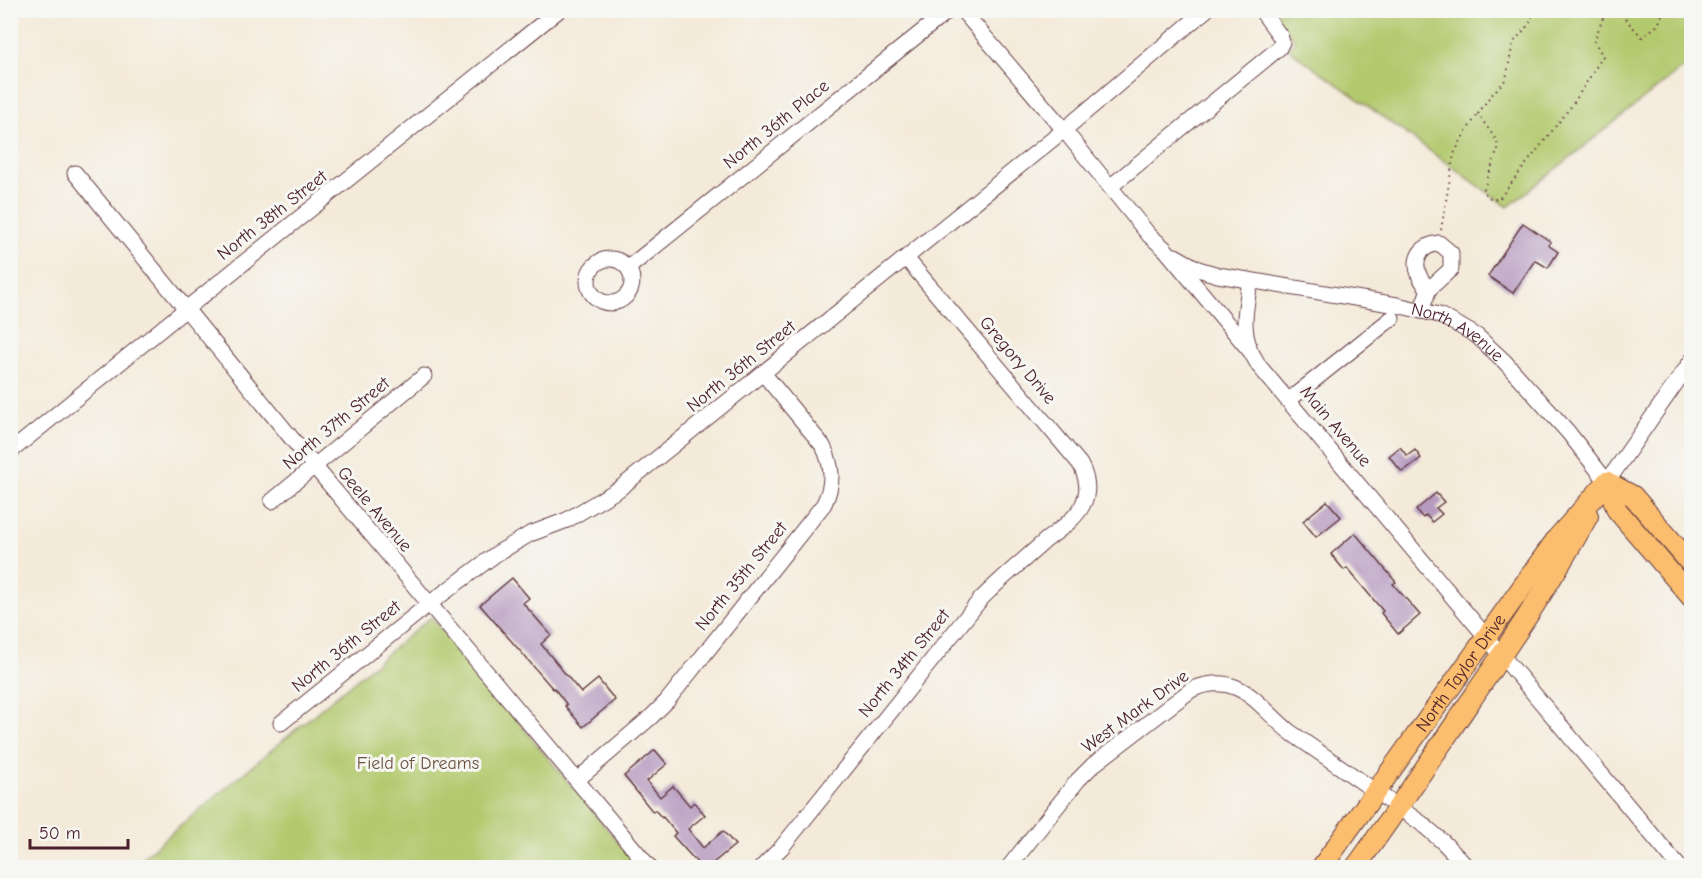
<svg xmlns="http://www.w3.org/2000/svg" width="1702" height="878" font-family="'Comic Neue',sans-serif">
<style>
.green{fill:#b3c96e;stroke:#7e744c;stroke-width:1.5}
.building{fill:#b69ac0}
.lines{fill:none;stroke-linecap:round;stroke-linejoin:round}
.minor-casing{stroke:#643d45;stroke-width:17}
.major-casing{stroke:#643d45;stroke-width:22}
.path{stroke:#643d45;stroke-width:2;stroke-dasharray:1.5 4.5;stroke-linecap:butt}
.minor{stroke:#fff;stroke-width:15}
.major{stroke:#fbbd6e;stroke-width:20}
.labels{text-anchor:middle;stroke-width:6;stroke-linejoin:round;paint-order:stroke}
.street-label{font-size:18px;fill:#4a1f2b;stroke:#f6f6f2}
.park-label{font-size:18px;fill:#6a523f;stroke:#f6f6f2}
</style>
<rect width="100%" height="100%" fill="#f6f6f2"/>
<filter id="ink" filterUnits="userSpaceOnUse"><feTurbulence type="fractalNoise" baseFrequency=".0167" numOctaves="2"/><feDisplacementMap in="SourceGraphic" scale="12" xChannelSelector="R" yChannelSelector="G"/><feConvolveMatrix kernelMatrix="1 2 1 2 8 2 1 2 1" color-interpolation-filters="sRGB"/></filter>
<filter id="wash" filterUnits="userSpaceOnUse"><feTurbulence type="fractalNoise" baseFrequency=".008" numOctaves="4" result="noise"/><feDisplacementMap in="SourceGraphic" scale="24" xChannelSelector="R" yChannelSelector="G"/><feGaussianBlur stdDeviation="1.35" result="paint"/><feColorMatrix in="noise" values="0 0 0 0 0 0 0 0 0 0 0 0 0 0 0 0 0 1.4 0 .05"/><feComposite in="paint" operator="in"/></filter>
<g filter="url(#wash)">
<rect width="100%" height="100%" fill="#f4ead9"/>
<!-- green -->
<g class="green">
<polygon points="1271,11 1691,11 1691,61 1508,207 1287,48 1295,41"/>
<polygon points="431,617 639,867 131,867"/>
</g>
<g id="blocks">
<!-- building -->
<g class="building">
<polygon points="1523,223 1551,242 1548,245 1558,252 1548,268 1535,260 1513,293 1488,276"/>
<polygon points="1400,447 1407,456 1415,450 1421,458 1402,472 1389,456"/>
<polygon points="1436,493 1444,502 1436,508 1442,514 1432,522 1426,515 1423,518 1416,510"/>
<polygon points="1327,501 1341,517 1316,537 1303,521"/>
<polygon points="1355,533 1396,582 1393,584 1420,615 1398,634 1381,613 1383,611 1347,568 1344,570 1331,554"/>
<polygon points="512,578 529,598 523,603 551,635 541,644 581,693 598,679 615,700 583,727 565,706 567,705 554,688 553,689 480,605"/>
<polygon points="655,750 667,764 647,781 660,797 673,786 690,806 694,802 705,815 688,829 703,848 723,831 735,845 708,867 701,867 673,836 676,833 663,817 662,818 655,810 653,812 624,776"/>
</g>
</g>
</g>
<g filter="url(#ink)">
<use href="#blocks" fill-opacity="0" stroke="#643d45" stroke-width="1.5"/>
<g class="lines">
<defs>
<g id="minor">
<polyline points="962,10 1064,130 1149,235 1165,249 1251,352 1259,366 1680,868"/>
<polyline points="75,173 315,467 650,868"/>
<polyline points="1110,187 1279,48 1282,42 1280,36 1261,10"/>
<path id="s1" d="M1175,256L1198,269L1218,275L1397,305L1439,315L1458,325L1477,336L1504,361L1568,432L1607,482L1692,360"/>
<circle cx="610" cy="281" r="22"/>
<polyline points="628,268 949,10"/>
<path d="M1421,311L1429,289L1451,269V253L1439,243C1412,247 1411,272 1429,289"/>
<path d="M1249,346C1241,325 1247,303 1250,281"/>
<polyline points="1289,400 1392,318"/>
<polyline points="10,452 186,309 559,10"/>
<polyline points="272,501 424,376"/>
<polyline points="281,723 429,604 496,554 530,534 567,520 619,489 1064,130 1206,10"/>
<path d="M577,780L651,717L667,701L824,504C834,483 833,466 823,446L763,373"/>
<path d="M761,868L782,847L980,600C1001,578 1024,560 1046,540C1059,530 1076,519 1083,504C1090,490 1087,477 1080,464L906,258"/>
<path d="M1008,868L1078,780L1093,765L1191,690C1239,669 1257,705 1290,732L1421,823L1443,842L1468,868"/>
</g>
<g id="major">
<polyline points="1607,482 1617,510 1692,598"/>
<polyline points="1607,482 1633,496 1692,565"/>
<path id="s2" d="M1321,868L1558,537L1607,482"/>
<path d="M1355,868C1393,816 1429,762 1465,709C1508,646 1551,583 1588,516"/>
</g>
</defs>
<!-- minor casing -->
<use href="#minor" class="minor-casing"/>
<!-- major casing -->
<use href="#major" class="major-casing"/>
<!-- path -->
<g class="path">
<polyline points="1534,10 1530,23 1513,43 1506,79 1488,99 1478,114 1497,141 1498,149 1483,191 1491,199 1499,199 1573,104 1603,56 1594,41 1605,13 1608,10"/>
<polyline points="1617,10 1642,37 1658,25 1664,10"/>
<polyline points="1441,230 1454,154 1465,133 1478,114"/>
</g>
<!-- minor -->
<use href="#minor" class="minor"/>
<!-- major -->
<use href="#major" class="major"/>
</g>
</g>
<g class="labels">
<!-- street labels -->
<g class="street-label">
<text transform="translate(776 124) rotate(-39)" y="6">North 36th Place</text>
<text transform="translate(272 215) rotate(-38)" y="6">North 38th Street</text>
<text dy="6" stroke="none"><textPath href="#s1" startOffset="296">North Avenue</textPath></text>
<text transform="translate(1018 360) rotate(50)" y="6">Gregory Drive</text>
<text transform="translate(741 366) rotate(-39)" y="6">North 36th Street</text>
<text transform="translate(336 423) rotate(-40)" y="6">North 37th Street</text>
<text transform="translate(1336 426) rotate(50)" y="6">Main Avenue</text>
<text transform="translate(375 509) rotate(50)" y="6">Geele Avenue</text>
<text transform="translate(741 576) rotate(-51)" y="6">North 35th Street</text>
<text transform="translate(346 646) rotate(-39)" y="6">North 36th Street</text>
<text transform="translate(904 663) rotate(-51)" y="6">North 34th Street</text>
<text dy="6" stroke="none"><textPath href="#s2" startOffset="240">North Taylor Drive</textPath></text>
<text transform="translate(1135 711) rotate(-36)" y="6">West Mark Drive</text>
</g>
<!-- park labels -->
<g class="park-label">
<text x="418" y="769">Field of Dreams</text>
</g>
</g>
<!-- margin -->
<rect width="1702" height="878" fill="none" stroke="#f6f6f2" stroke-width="36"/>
<!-- scale -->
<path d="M30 839v9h98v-9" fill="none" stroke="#4a1f2b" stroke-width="3"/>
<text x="39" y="839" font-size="18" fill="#4a1f2b" stroke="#f6f6f2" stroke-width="4.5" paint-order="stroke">50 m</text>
</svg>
